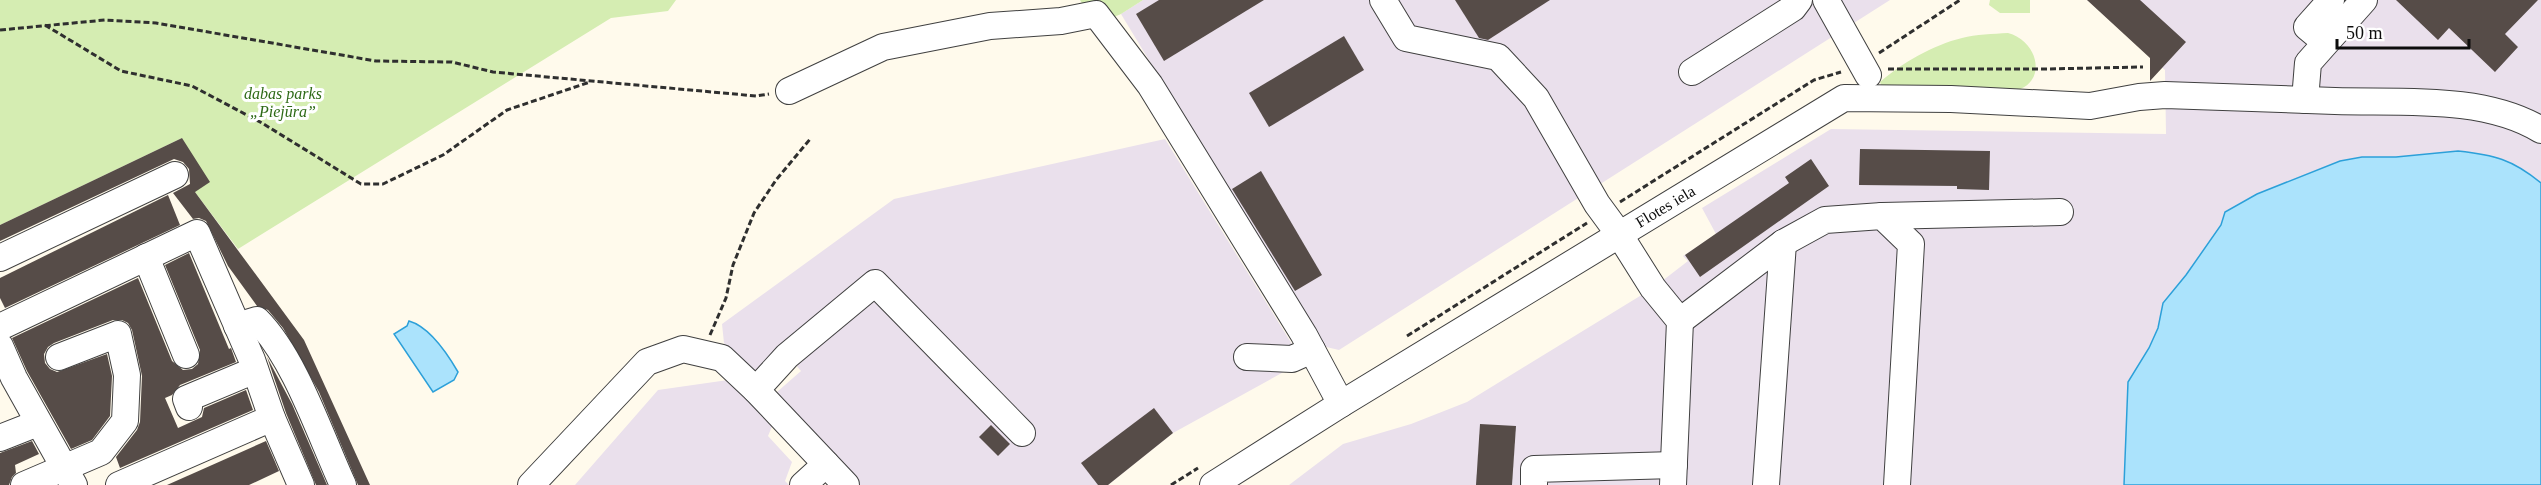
<svg xmlns="http://www.w3.org/2000/svg" width="2541" height="485" font-family="Georgia,serif">
<style>
.industrial{fill:#eae0ec}
.green{fill:#d5edb2}
.water{fill:#abe3fc;stroke:#2ca0d9;stroke-width:1.5}
.building{fill:#564c48}
.lines{fill:none;stroke-linecap:round;stroke-linejoin:round}
.minor-casing{stroke:#404040;stroke-width:28}
.path{stroke:#2f2f2f;stroke-width:3;stroke-dasharray:6 3;stroke-linecap:butt}
.minor{stroke:#fff;stroke-width:26}
.labels{text-anchor:middle;stroke-width:6;stroke-linejoin:round;paint-order:stroke}
.park-label{font-size:16px;font-style:italic;fill:#2e6a17;stroke:#fff}
.street-label{font-size:16px;fill:#0d0d0d;stroke:#fff}
</style>
<rect width="100%" height="100%" fill="#fffaec"/>
<!-- industrial -->
<g class="industrial">
<polygon points="1143,0 1890,0 1339,350 1322,346 1121,14"/>
<polygon points="2087,0 2541,0 2541,183 2526,171 2396,157 2362,157 2340,161 2257,194 2225,212 2221,225 2186,275 2163,303 2158,328 2149,348 2128,381 2124,485 1289,485 1343,444 1411,424 1467,402 1653,288 1688,261 1683,256 1716,234 1702,208 1831,129 2166,134 2165,70"/>
<polygon points="1165,139 1295,349 1289,369 1173,433 1108,485 858,485 780,403 777,392 801,371 778,345 778,355 752,375 724,343 722,324 894,199"/>
<polygon points="728,380 773,424 768,436 792,462 785,481 789,485 575,485 658,390"/>
</g>
<!-- green -->
<g class="green">
<polygon points="0,0 676,0 668,11 611,18 238,249 195,192 182,138 0,225"/>
<polygon points="1080,0 1143,0 1121,14 1095,25"/>
<polygon points="1990,0 2030,0 2030,13 2000,13 1989,5"/>
<path d="M2008,33C2039,41 2048,84 2014,91L1882,87L1880,82C1902,63 1933,45 1962,38C1976,34 1993,34 2008,33Z"/>
</g>
<!-- water -->
<g class="water">
<path d="M2458,151C2494,155 2512,159 2541,183V485H2124L2128,382L2149,348L2158,328L2163,303L2186,275L2221,225L2225,212L2257,194L2340,161L2362,157H2396Z"/>
<path d="M409,321C430,327 447,353 458,372L454,380L433,392L394,334L407,326Z"/>
</g>
<!-- building -->
<g class="building">
<polygon points="1159,0 1264,0 1164,61 1136,14"/>
<polygon points="1455,0 1550,0 1488,40 1479,38"/>
<polygon points="2087,0 2140,0 2186,42 2150,81 2150,58"/>
<polygon points="2396,0 2538,0 2505,34 2518,47 2495,72 2449,28 2438,40"/>
<polygon points="1344,36 1364,70 1269,127 1249,93"/>
<polygon points="182,138 210,182 195,192 304,340 370,485 358,485 319,392 283,328 268,310 257,306 228,266 206,221 199,218 193,219 173,193 190,184 189,169 183,162 174,159 0,241 0,225"/>
<polygon points="1860,149 1990,151 1989,190 1957,189 1957,186 1859,185"/>
<polygon points="1811,159 1829,186 1700,277 1685,255 1789,183 1785,177"/>
<polygon points="1261,171 1322,275 1295,291 1232,189"/>
<polygon points="168,195 180,225 5,308 0,298 0,278"/>
<polygon points="189,253 229,349 231,348 236,362 180,385 172,395 165,398 178,428 202,417 204,408 246,390 253,410 120,468 116,457 137,430 140,422 142,376 132,330 128,323 122,320 113,320 54,343 48,347 44,354 45,363 50,369 57,372 107,354 112,376 110,416 92,440 71,449 27,371 12,338 138,278 172,361 183,370 192,369 198,364 200,350 165,265"/>
<polygon points="267,357 292,404 327,485 316,485 286,413"/>
<polygon points="1154,408 1173,433 1108,485 1098,485 1081,463"/>
<polygon points="1480,424 1516,426 1512,485 1476,485"/>
<polygon points="991,425 1010,444 998,456 979,437"/>
<polygon points="32,441 39,454 15,465 16,473 12,477 9,485 0,485 0,453"/>
<polygon points="266,441 279,471 249,485 167,485"/>
</g>
<g class="lines">
<defs>
<g id="minor">
<polyline points="1383,0 1406,38 1498,57 1536,98 1597,204 1619,234 1653,288 1680,321 1673,485"/>
<polyline points="1826,0 1868,75"/>
<polyline points="2325,42 2307,27 2331,0"/>
<polyline points="1692,72 1793,8 1799,0"/>
<polyline points="789,91 883,47 990,26 1061,21 1096,14 1150,85 1304,335 1341,404"/>
<polyline points="2305,100 2308,63 2364,0"/>
<polyline points="1882,216 2060,212"/>
<polyline points="146,257 186,355"/>
<polyline points="0,258 175,175"/>
<polyline points="1680,321 1783,243 1825,220 1882,216 1911,244 1897,485"/>
<path d="M237,326L257,320C295,358 320,435 343,485"/>
<polyline points="0,327 197,233 252,360 272,418 301,485"/>
<polyline points="0,346 14,378 74,485"/>
<polyline points="1247,357 1292,359 1312,350"/>
<polyline points="756,390 787,356 875,283 1022,433"/>
<polyline points="189,407 186,399 255,370"/>
<polyline points="0,438 38,423"/>
<polyline points="24,485 101,452 125,421 127,375 118,334 59,357"/>
<polyline points="119,485 272,418"/>
<polyline points="531,485 647,362 683,349 722,358 756,390 846,485"/>
<polyline points="803,485 826,464"/>
<path d="M1213,485L1341,404L1844,98L1951,99L2090,106L2139,97L2165,95C2221,97 2278,99 2335,101C2400,103 2484,95 2541,130"/>
<polyline points="1534,485 1534,469 1674,465"/>
<polyline points="1766,485 1783,243"/>
</g>
</defs>
<!-- minor casing -->
<use href="#minor" class="minor-casing"/>
<!-- path -->
<g class="path">
<polyline points="45,25 121,71 192,86 262,123 361,184 383,184 443,155 507,110 590,82"/>
<polyline points="0,30 105,20 156,23 376,61 452,62 493,72 756,96 769,94"/>
<polyline points="1879,53 1960,0"/>
<polyline points="1888,69 2045,69 2143,67"/>
<polyline points="1620,202 1814,80 1841,72"/>
<polyline points="710,335 726,298 733,265 754,213 776,180 811,138"/>
<polyline points="1407,336 1587,223"/>
<polyline points="1171,485 1198,468"/>
</g>
<!-- minor -->
<use href="#minor" class="minor"/>
</g>
<g class="labels">
<!-- park labels -->
<g class="park-label">
<text x="283" y="99">dabas parks<tspan x="283" dy="18">„Piejūra”</tspan></text>
</g>
<!-- street labels -->
<g class="street-label">
<text transform="translate(1665 206) rotate(-31)" y="6">Flotes iela</text>
</g>
</g>
<!-- scale -->
<path d="M2337 39v9h132v-9" fill="none" stroke="#0d0d0d" stroke-width="3"/>
<text x="2346" y="39" font-size="18" fill="#0d0d0d" stroke="#ffffff" stroke-width="4.5" paint-order="stroke">50 m</text>
</svg>
